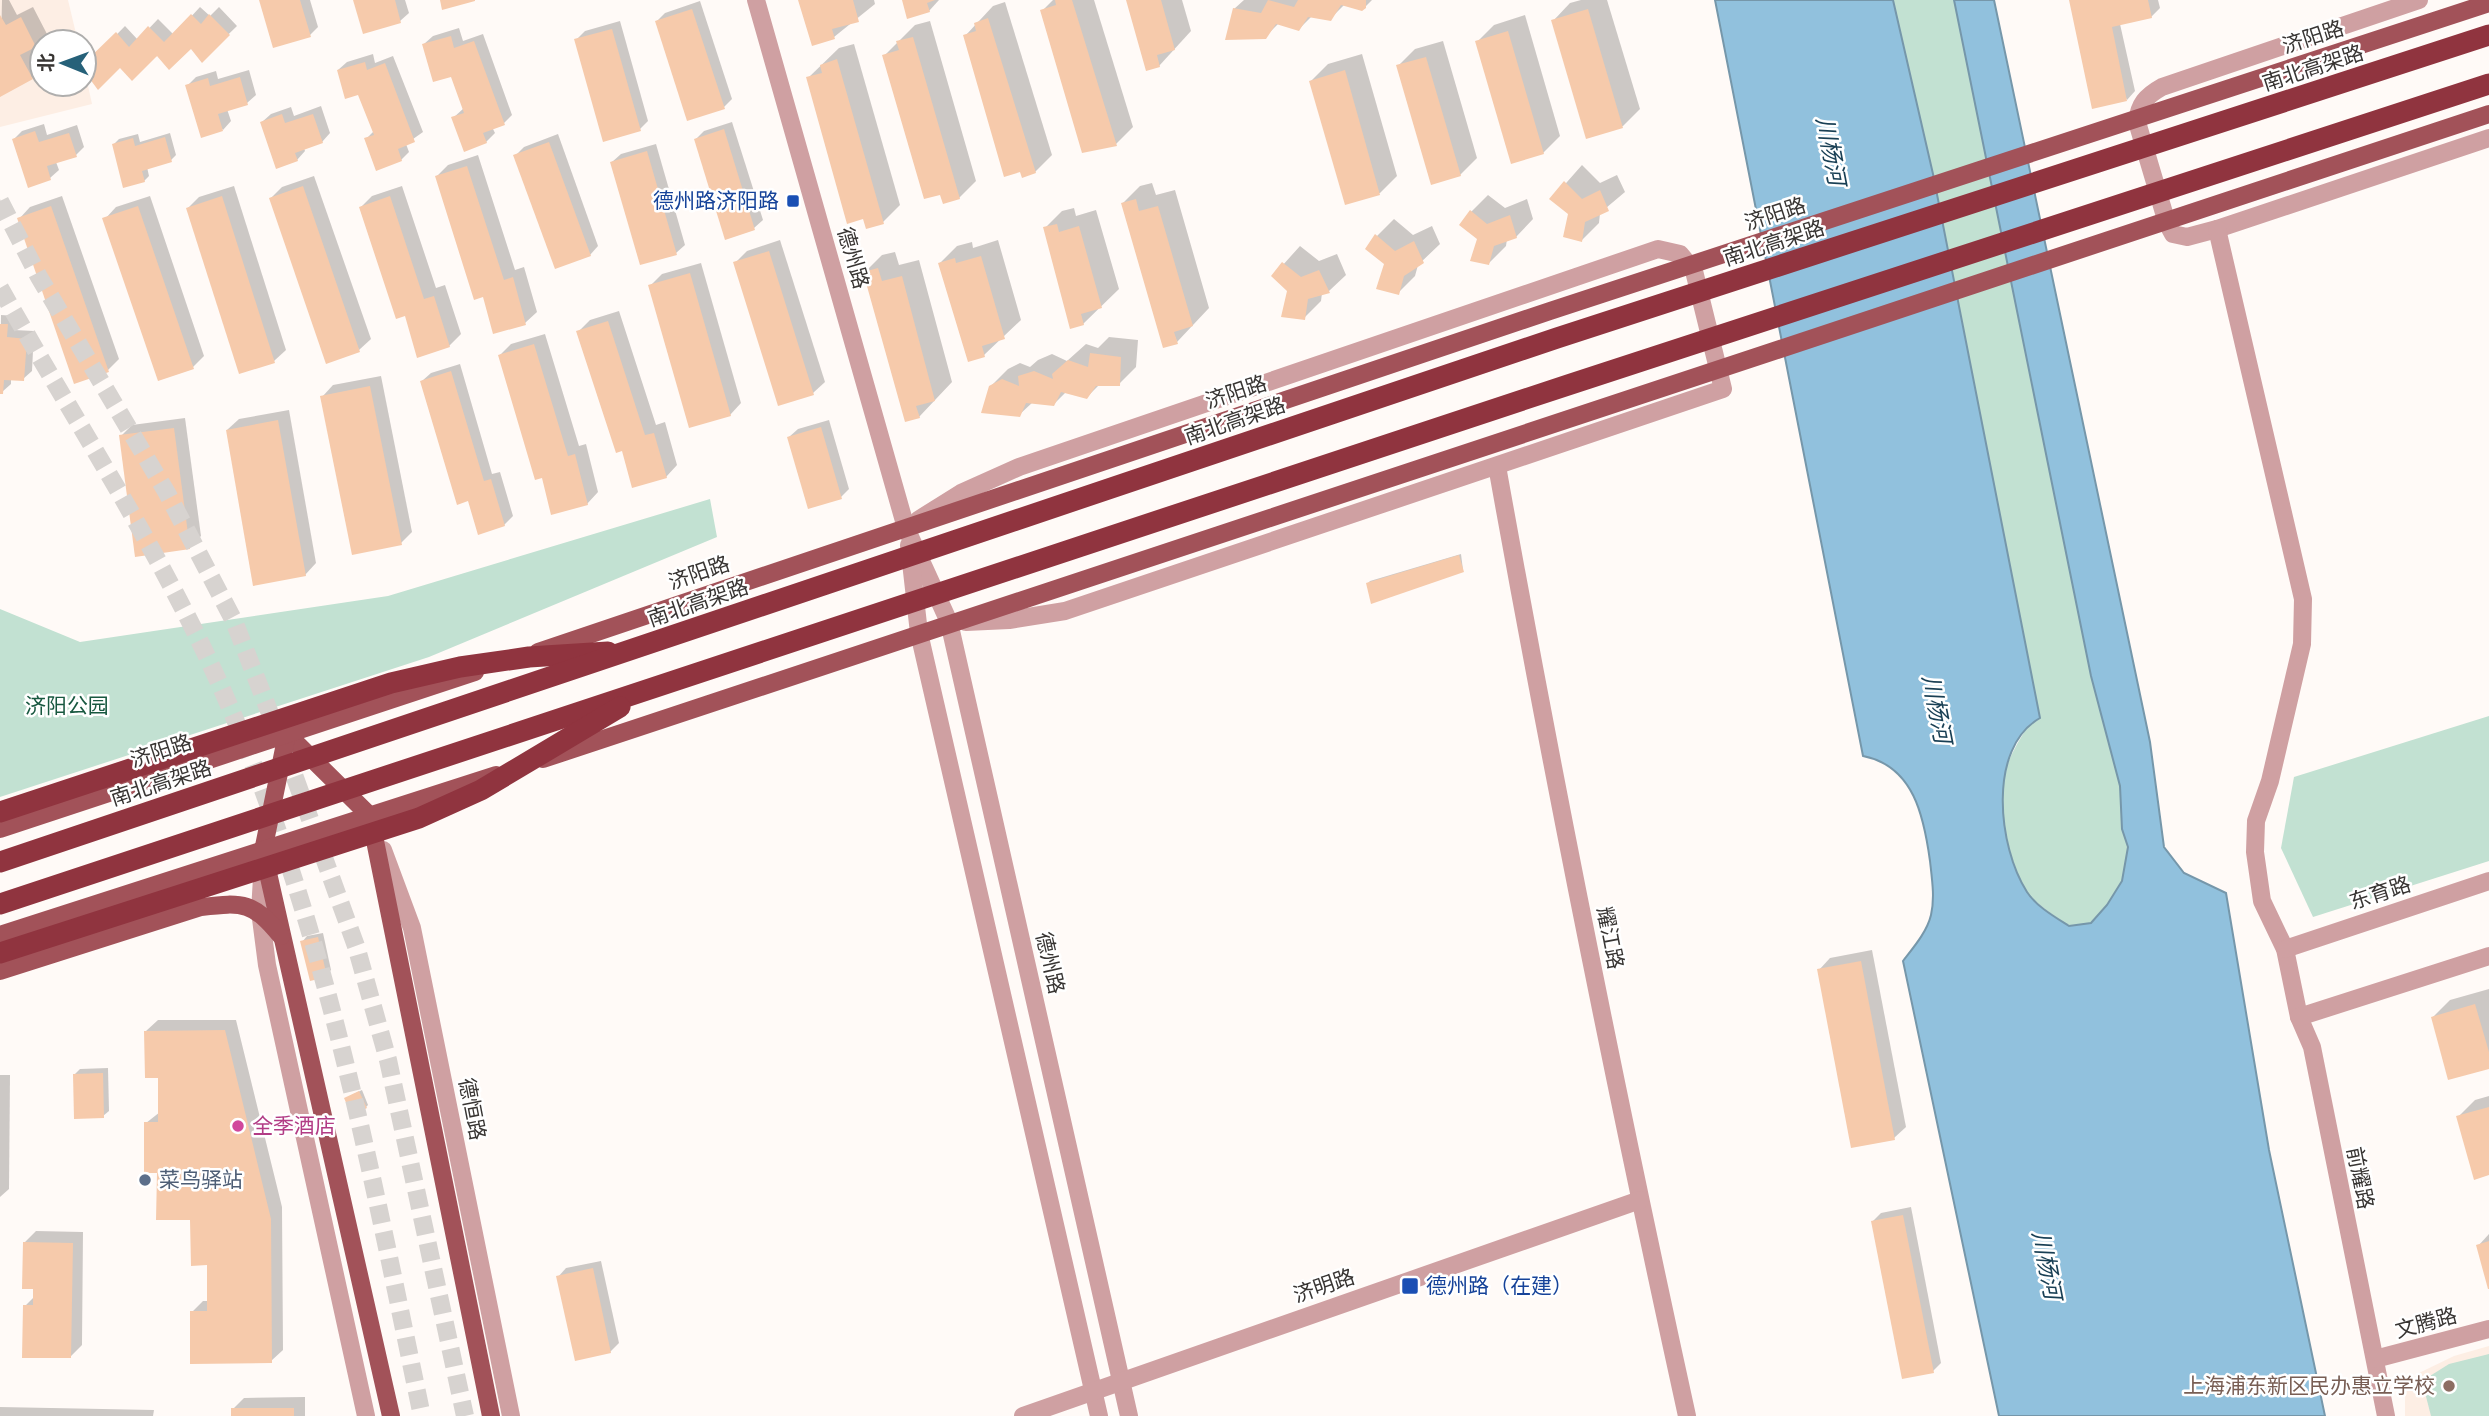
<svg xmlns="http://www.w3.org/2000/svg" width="2489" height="1416" font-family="Karla,'Noto Sans SC',sans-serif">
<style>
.built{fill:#fdeee4}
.green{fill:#c2e1d2}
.water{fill:#91c1dd;stroke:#7697aa;stroke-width:2}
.shadow{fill:#0003}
.building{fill:#f6caab}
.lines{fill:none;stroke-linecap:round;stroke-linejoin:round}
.major-tunnel{stroke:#d7d3d0;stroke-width:18;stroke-dasharray:18 9;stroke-linecap:butt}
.minor{stroke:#cfa0a2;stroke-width:18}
.major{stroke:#a25259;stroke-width:18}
.highway{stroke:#90343f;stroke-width:21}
.transit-dot{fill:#1a4fb4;stroke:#fff;stroke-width:2.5}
.hotel-dot{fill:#d1479c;stroke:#fff;stroke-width:2.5}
.service-dot{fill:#5c6f8a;stroke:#fff;stroke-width:2.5}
.education-dot{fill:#8d6e63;stroke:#fff;stroke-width:2.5}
.labels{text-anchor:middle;stroke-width:5;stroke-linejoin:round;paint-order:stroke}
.street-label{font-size:21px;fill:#383533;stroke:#fff}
.transit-label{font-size:21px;fill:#164399;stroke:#fff;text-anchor:end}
.park-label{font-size:21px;fill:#185840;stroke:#fff}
.hotel-label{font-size:21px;fill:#b23c85;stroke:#fff;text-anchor:start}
.service-label{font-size:21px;fill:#4e5e75;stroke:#fff;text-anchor:start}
.education-label{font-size:21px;fill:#785e54;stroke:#fff;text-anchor:end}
.water-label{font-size:23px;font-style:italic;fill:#183f54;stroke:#fff}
</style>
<rect width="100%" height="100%" fill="#fffaf7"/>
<!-- built -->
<g class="built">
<polygon points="0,0 68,0 78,42 42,42 42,84 84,84 84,68 92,104 0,127"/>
<polygon points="2489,1346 2489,1416 2405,1416 2405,1393 2412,1379 2421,1372 2454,1356"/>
</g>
<!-- green -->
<g class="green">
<path d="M1893,0H1954L1962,32L2091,676L2120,786L2122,829L2128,847L2122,881L2107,905L2091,923L2069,926C2056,917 2042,908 2030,896C2014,879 1998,812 2001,788C2004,764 2017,744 2029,724L1933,174Z"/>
<polygon points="710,499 717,537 429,657 0,797 0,609 80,642 388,596"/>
<polygon points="2489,716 2489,861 2313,917 2281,848 2294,777"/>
<polygon points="2489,1354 2489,1416 2431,1416 2422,1381 2449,1364"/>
</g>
<!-- water -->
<path class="water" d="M1715,0H1893L1933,174L2040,718C1987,748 1998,847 2027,892C2036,906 2055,917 2069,926L2091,923L2107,905L2122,881L2128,847L2122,829L2120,786L2091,676L1954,0H1994L2150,742L2164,847L2184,873L2226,893L2269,1150L2325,1416H1999L1903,961C1913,948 1927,932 1931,915C1935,898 1932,879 1930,861C1924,817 1914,766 1863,756Z"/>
<!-- shadow -->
<g class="shadow">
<polygon points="2,0 9,0 17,15 33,7 47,34 33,46 42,68 32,78 0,95"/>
<polygon points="260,0 310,0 318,27 310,35"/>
<polygon points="355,0 405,0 409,13 400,21"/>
<polygon points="800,0 874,0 875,4 834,37"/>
<polygon points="903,0 939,0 929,11"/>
<polygon points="1053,0 1094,0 1133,127 1116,144 1042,11"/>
<polygon points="1128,0 1182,0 1191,31 1159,66"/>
<polygon points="1244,0 1372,0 1365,7 1345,4 1330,19 1312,16 1299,29 1279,23 1265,37 1234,9"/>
<polygon points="1581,0 1607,0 1640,109 1623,126 1587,137 1553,21 1570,3"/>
<polygon points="2071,0 2158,0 2160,8 2151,17 2120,24 2135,91 2127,100"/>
<polygon points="700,1 732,99 724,107 657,21 665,13"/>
<polygon points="1005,2 1052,155 1035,172 965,36 993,6"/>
<polygon points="200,7 210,16 219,7 237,26 202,60 191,47 120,66 84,68 125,26 138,40 158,19 174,35"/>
<polygon points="1525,15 1560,136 1543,153 1477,42 1494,25"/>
<polygon points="620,21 648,121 640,129 576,40 585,31"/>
<polygon points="930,21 976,181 959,198 884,56 915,25"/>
<polygon points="459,28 463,41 483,34 512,115 504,123 492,127 495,133 486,142 453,118 464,108 452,75 424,44 433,36"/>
<polygon points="1443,41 1477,158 1460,175 1398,66 1415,49"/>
<polygon points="854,44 900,205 883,222 808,78 839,48"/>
<polygon points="373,54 375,63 393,56 423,132 406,144 409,152 401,160 366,139 374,131 359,93 338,70 347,62"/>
<polygon points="1362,54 1397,176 1380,193 1346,203 1311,81 1328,64"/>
<polygon points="249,70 256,95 247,103 227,109 231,121 223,130 187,86 196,77 216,71 218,79"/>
<polygon points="321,106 330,133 322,142 304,148 305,151 297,160 262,122 271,114 291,107 294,116"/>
<polygon points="732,122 763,220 754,228 696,139 704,131"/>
<polygon points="44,124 47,135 77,125 84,147 76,155 56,162 59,170 50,178 14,139 22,131"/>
<polygon points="170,133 176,155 171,160 147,167 149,176 144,181 113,145 119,139 138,134 140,142"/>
<polygon points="558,134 598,246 590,255 516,155 524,147"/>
<polygon points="656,144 685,245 676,253 612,162 621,154"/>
<polygon points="478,155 515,270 524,267 537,312 525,323 484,295 437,176 448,165"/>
<polygon points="1582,165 1600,183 1617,175 1625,192 1600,213 1599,223 1582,240 1570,213 1552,199"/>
<polygon points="314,176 371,339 359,350 271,198 282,187"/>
<polygon points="1152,183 1156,195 1175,190 1209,308 1177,342 1123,203 1140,186"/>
<polygon points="234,186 286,350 274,361 188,208 199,197"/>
<polygon points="402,186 436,288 445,285 461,334 449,346 406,314 361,207 372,196"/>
<polygon points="1488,195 1505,208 1527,199 1533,219 1516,237 1507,239 1506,246 1489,263 1471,212"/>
<polygon points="62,196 119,359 108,370 19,219 30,207"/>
<polygon points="150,196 204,356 193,367 105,219 116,207"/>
<polygon points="0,199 5,216 0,221"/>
<polygon points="1074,208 1076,216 1096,210 1119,289 1083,324 1045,228 1062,211"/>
<polygon points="1394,219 1413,235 1432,226 1440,244 1418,265 1415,276 1398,293 1377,236"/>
<polygon points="780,240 825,382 813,393 735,263 747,251"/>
<polygon points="998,240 1021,320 984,355 940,263 957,246 972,242 973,248"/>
<polygon points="1300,246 1319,261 1337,254 1346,275 1329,291 1322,293 1321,301 1304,318 1289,290 1273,276"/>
<polygon points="895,252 899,265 919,260 952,382 919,417 865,272 882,255"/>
<polygon points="701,263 741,403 730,415 650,286 662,274"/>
<polygon points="619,311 656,425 665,422 677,465 666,477 623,449 578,332 590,320"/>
<polygon points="1,315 15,316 14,330 34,331 32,371 23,379 11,378 11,384 2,392 0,392"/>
<polygon points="545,334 579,446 586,444 598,492 587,504 543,476 500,355 511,344"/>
<polygon points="1109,337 1138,340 1136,367 1119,384 1099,385 1087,397 1067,391 1054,404 1033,402 1019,415 990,387 1008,369 1020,363 1030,367 1038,360 1052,354 1067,361 1086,344 1098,348"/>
<polygon points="460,364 492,474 500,472 513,516 504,525 469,499 422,381 431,373"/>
<polygon points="381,376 412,532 401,543 322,397 333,385"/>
<polygon points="289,410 316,563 305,575 227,430 239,419"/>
<polygon points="185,418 201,536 189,548 121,436 132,425"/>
<polygon points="829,420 849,489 841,497 789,437 798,429"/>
<polygon points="1461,554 1463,570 1368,583 1370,581"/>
<polygon points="323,933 331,970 326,975 302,942 307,936"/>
<polygon points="1872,950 1906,1127 1894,1138 1819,970 1830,958"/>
<polygon points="2489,989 2489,1067 2433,1017 2450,1000"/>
<polygon points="158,1020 236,1020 282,1207 283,1350 271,1361 192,1312 203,1301 209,1301 208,1264 192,1218 158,1171 146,1123 160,1112 160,1076 146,1031"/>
<polygon points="108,1068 109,1111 103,1116 75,1074 80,1069"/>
<polygon points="0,1075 10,1075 9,1189 0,1197"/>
<polygon points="362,1090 368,1105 366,1107 348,1097"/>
<polygon points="2489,1096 2489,1174 2458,1117 2475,1100"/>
<polygon points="1911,1207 1941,1363 1933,1371 1873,1221 1881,1213"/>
<polygon points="36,1231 83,1232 82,1345 70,1357 25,1306 35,1296 24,1243"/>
<polygon points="2489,1234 2489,1285 2478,1246"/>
<polygon points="601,1261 619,1343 610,1352 558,1277 566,1268"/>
<polygon points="305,1397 305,1416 233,1416 233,1409 244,1398"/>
<polygon points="0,1407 154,1410 153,1416 0,1416"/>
</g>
<!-- building -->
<g class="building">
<polygon points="259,0 300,0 311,37 273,48"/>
<polygon points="353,0 395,0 401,23 363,34"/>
<polygon points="440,0 475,0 475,1 442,10"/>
<polygon points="798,0 853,0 859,22 832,29 835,39 812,46"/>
<polygon points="902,0 935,0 927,3 930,12 907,19"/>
<polygon points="1055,0 1072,0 1117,146 1082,153 1040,10 1056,5"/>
<polygon points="1126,0 1161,0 1175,50 1157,55 1160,67 1146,71"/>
<polygon points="1268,0 1294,7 1298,0 1366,0 1366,8 1362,11 1341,5 1331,21 1308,17 1299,31 1276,24 1266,39 1225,40 1233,8 1261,13"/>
<polygon points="2069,0 2148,0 2152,18 2112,27 2127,101 2092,109"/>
<polygon points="692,9 725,109 687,121 655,21"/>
<polygon points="1588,9 1623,128 1586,139 1551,20"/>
<polygon points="191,14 201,24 209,14 230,35 202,63 191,49 169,70 157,56 132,81 120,68 98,90 84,71 84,63 116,32 129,47 148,26 164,42"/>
<polygon points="0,15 6,25 21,17 36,47 20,55 33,79 0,97"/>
<polygon points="988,18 1036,173 1022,178 1020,172 1004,177 963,35 976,31 974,23"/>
<polygon points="612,29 641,131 603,142 574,39"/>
<polygon points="1508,31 1544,154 1511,164 1475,41"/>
<polygon points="451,36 454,48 474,41 505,125 483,133 487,143 464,152 451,117 464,113 451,77 433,82 422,44"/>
<polygon points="913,37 960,199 943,204 940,195 924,199 882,55 899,50 896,41"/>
<polygon points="1426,57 1461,176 1431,185 1396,65"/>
<polygon points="837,59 884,224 866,229 863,219 847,224 806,77 822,73 820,65"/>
<polygon points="365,62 367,70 385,63 415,142 398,149 402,161 376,171 364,138 374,135 358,95 345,99 337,70"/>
<polygon points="1345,70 1380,195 1345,205 1309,81"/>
<polygon points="240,77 248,105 218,114 223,131 201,138 185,85 208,78 210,86"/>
<polygon points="282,114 285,123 313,114 323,143 295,153 298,161 276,169 260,122"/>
<polygon points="724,129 755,230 725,240 694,139"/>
<polygon points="35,131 39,142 69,133 77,157 47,166 51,180 28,188 12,139"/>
<polygon points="165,137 172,162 142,171 145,182 123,188 112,144 133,138 135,146"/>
<polygon points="549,142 591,256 555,269 513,155"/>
<polygon points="647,151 677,255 640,265 610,162"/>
<polygon points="467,166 504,280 513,277 526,325 493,334 483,297 474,300 435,176"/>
<polygon points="1564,181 1582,199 1600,190 1609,211 1585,222 1582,242 1563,237 1568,214 1549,199"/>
<polygon points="303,186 360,352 326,364 269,198"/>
<polygon points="222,196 275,363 239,374 186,208"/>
<polygon points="390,196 424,299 434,296 450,347 417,358 405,316 396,319 359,207"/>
<polygon points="1136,199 1139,211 1158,206 1193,326 1174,332 1178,344 1163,348 1121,203"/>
<polygon points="51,206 109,372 74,384 17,218"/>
<polygon points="138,206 194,369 158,381 102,218"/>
<polygon points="1470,210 1487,224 1510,215 1517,238 1494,246 1489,265 1470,261 1477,239 1459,225"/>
<polygon points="1057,224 1059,232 1079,226 1102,308 1081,314 1084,325 1070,329 1043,227"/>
<polygon points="1375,234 1395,251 1414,241 1424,263 1404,276 1399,295 1376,289 1384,264 1365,249"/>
<polygon points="769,251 814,395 778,406 733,262"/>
<polygon points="981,256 1005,339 982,346 985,357 968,362 938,263 955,258 956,263"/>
<polygon points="1282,262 1301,277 1319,270 1330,293 1308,299 1305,320 1281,317 1287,291 1271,276"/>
<polygon points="878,268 882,281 902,276 935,401 916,406 920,418 905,422 863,272"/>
<polygon points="690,273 731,416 689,428 648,285"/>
<polygon points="608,321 645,435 654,433 667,478 632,488 622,451 616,453 576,331"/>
<polygon points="0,324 8,324 7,337 27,339 24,381 4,380 3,394 0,394"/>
<polygon points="534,344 568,456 575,454 588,505 551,515 542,478 535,480 498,355"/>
<polygon points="1090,353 1121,357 1120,386 1096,386 1087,399 1061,392 1054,406 1026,403 1020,417 981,413 989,386 1002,379 1019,386 1018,376 1034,371 1053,379 1052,374 1068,360 1088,367"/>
<polygon points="451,371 484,481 491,479 505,526 478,535 468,501 457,505 420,381"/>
<polygon points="370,386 402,545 352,555 320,396"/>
<polygon points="278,420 306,576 253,586 226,430"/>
<polygon points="821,427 842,499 808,509 787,437"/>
<polygon points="174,428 190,549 135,557 119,435"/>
<polygon points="1459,555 1464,572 1371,604 1366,583"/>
<polygon points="318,937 327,977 310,981 300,941"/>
<polygon points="1861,961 1895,1140 1851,1148 1817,969"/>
<polygon points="2475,1004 2489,1052 2489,1069 2448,1080 2431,1017"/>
<polygon points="225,1030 271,1219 272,1363 190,1364 190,1311 207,1311 207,1265 191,1266 190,1220 156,1220 157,1173 144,1173 144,1122 158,1122 158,1078 145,1078 144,1031"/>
<polygon points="103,1073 104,1118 74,1119 73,1074"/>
<polygon points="359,1091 367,1108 352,1116 344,1098"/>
<polygon points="2489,1107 2489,1175 2474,1180 2456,1116"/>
<polygon points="1903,1215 1934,1373 1902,1379 1871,1221"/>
<polygon points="2489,1241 2489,1289 2488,1289 2476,1245"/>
<polygon points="23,1242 73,1243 71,1358 22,1358 23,1305 33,1305 33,1289 22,1289"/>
<polygon points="593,1268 611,1353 575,1361 556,1276"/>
<rect x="231" y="1408" width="63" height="8"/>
</g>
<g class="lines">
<!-- major-tunnel -->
<g class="major-tunnel">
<polyline points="0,201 39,277 167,493 234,621 294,775 356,946 388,1060 465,1416"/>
<path d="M0,288C67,407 141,521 201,644C319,888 367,1153 422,1416"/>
</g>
<!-- minor -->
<g class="minor">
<polyline points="756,0 906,528 949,622 1129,1416"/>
<path d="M2419,0L2162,87C2146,96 2139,104 2137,122L2167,223L2173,234L2187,237L2217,229L2489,138"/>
<polyline points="2217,229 2303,599 2302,644 2270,781 2256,821 2255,852 2262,901 2285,949 2299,1017 2312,1047 2386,1416"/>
<path d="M1497,466C1554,784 1618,1101 1687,1416"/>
<polyline points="918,520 961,493 1019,467 1658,249 1680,254 1694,271 1723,389 1065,611 1009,620 966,622"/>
<polyline points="909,545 919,633 1099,1416"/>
<polyline points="383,850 412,928 511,1416"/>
<polyline points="263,861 260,911 267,965 366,1416"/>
<polyline points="2285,949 2489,881"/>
<polyline points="2299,1017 2489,956"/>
<polyline points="2375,1359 2489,1329"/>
<polyline points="1023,1416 1640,1200"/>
</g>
<!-- major -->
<g class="major">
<polyline points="538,652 1550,311 2489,3"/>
<polyline points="287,734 370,816 491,1416"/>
<polyline points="287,734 263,851 391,1416"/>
<polyline points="543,759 2489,114"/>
<polyline points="0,829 475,672"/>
<polyline points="0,935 496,775"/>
<path d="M0,971L201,907C244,902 253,902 281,936"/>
</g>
<!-- highway -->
<g class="highway">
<polyline points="0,812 391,683 460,667 529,657 608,652"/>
<polyline points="0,862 1557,338 2489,35"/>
<polyline points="0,904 1568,385 2489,84"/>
<polyline points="0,953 419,818 481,790 620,707"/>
</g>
</g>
<!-- markers -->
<g class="transit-dot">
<rect x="786" y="194" width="14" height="14" rx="3.5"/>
<rect x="1401" y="1277" width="18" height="18" rx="3.5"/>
</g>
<circle class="hotel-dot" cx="238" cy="1126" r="7"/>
<circle class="service-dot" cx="145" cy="1180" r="7"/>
<circle class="education-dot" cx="2449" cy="1386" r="7"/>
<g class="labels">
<!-- street labels -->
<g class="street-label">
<text transform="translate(2313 37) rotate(-18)" y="7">济阳路</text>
<text transform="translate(2313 68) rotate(-18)" y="7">南北高架路</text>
<text transform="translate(1775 214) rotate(-18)" y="7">济阳路</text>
<text transform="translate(1774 243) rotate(-18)" y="7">南北高架路</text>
<text transform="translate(853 258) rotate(74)" y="7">德州路</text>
<text transform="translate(1236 392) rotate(-18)" y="7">济阳路</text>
<text transform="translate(1235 421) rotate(-19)" y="7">南北高架路</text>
<text transform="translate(699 573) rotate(-19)" y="7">济阳路</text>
<text transform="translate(698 603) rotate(-19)" y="7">南北高架路</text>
<text transform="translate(161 751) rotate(-18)" y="7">济阳路</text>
<text transform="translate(161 783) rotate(-18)" y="7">南北高架路</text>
<text transform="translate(2380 893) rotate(-18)" y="7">东育路</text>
<text transform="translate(1610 938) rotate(79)" y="7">耀江路</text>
<text transform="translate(1050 963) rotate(77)" y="7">德州路</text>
<text transform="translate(472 1109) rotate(79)" y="7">德恒路</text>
<text transform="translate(2360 1178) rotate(79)" y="7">前耀路</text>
<text transform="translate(1324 1286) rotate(-19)" y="7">济明路</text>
<text transform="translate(2426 1323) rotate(-15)" y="7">文腾路</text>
</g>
<!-- transit labels -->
<g class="transit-label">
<text x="779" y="208">德州路济阳路</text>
<text x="1426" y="1293" text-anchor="start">德州路（在建）</text>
</g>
<!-- park labels -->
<g class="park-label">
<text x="67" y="713">济阳公园</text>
</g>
<!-- hotel labels -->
<g class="hotel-label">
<text x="252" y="1133">全季酒店</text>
</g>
<!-- service labels -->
<g class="service-label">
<text x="159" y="1187">菜鸟驿站</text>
</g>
<!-- education labels -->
<g class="education-label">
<text x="2435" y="1393">上海浦东新区民办惠立学校</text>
</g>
<!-- water labels -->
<g class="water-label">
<text transform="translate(1831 151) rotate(79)" y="8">川杨河</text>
<text transform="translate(1937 709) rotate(79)" y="8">川杨河</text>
<text transform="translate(2047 1265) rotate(79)" y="8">川杨河</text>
</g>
</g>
<!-- north arrow -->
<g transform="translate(63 63) rotate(271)"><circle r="33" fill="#ffffff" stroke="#afaead" stroke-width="2"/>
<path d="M0-5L12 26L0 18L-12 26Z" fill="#266179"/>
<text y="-10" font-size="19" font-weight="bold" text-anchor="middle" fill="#383533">北</text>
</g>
</svg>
